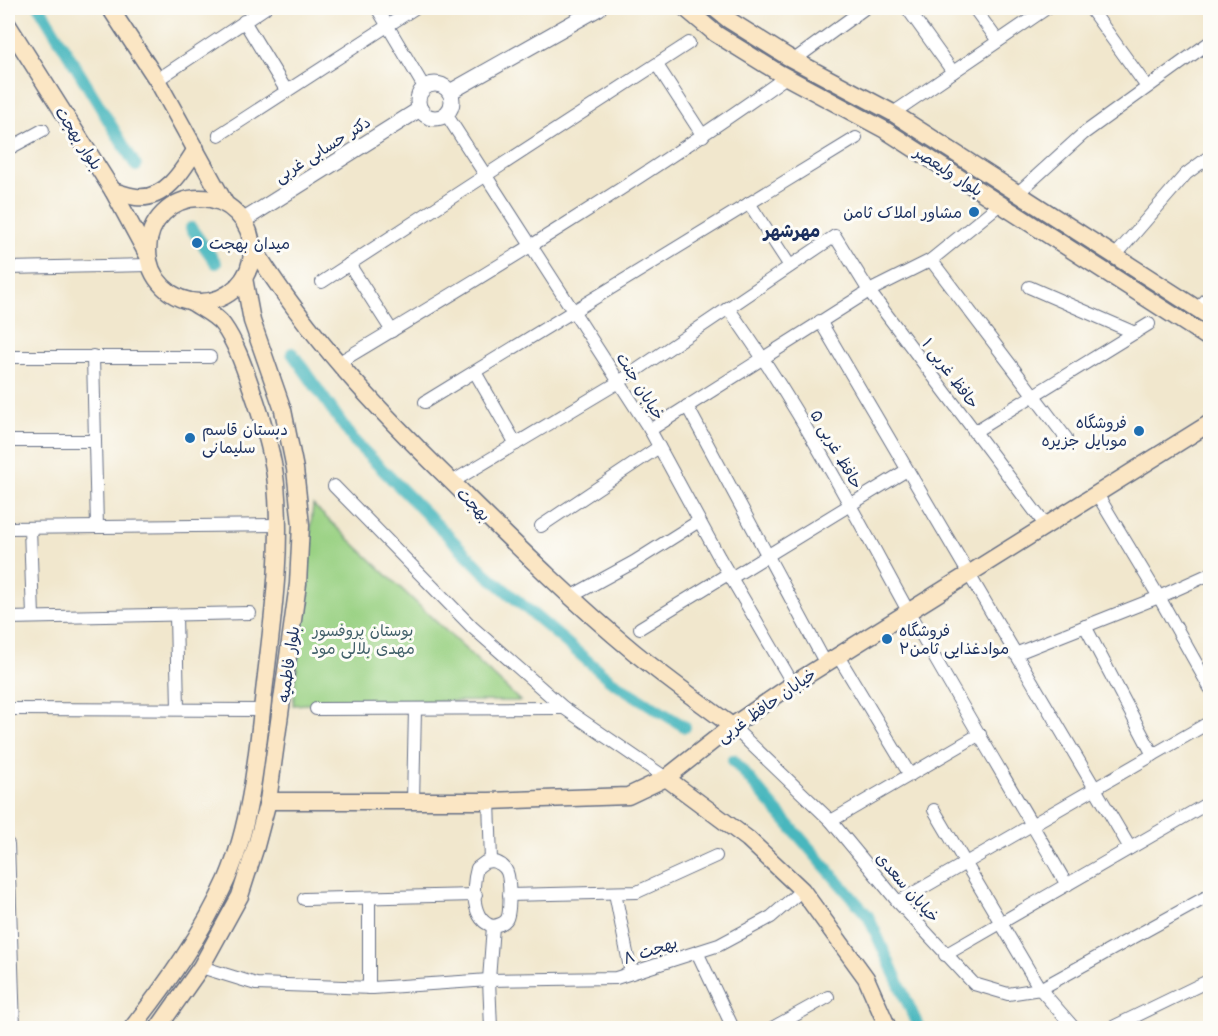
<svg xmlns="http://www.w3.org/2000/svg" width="1218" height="1036" font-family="'Playpen Sans','Playpen Sans Arabic',sans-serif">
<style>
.green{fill:#9ad183;stroke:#5a8070;stroke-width:1.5}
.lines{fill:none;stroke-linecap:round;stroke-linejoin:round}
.canal{stroke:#48b7be;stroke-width:12}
.minor-casing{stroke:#666f85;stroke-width:14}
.tertiary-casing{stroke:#666f85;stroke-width:17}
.secondary-casing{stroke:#666f85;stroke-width:19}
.minor{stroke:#fff;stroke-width:12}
.tertiary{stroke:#fff;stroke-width:15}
.secondary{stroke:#fbe6c4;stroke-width:16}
.poi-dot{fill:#1f6fb2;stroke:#fdfcf7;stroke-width:2}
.labels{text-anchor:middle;stroke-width:6;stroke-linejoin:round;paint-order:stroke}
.street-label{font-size:16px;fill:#1b2f5e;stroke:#fdfcf7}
.poi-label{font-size:16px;fill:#1b2f5e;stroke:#fdfcf7;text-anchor:start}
.park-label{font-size:16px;fill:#416069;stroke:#fdfcf7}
.neighbourhood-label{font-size:18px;font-weight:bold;fill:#1b2f5e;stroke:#fdfcf7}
</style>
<rect width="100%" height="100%" fill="#fdfcf7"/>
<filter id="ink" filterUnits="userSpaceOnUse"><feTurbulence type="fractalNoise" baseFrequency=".0167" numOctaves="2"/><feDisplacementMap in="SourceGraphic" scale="12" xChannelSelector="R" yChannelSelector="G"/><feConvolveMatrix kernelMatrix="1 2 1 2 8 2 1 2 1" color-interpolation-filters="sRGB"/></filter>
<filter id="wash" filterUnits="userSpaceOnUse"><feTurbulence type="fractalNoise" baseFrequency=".008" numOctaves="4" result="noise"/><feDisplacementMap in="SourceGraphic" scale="24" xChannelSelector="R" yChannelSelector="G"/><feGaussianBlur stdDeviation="1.35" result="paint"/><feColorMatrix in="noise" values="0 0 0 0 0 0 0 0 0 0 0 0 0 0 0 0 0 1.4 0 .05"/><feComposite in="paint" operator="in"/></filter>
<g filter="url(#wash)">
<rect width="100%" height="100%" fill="#f1e7cd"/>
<!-- green -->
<polygon class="green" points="313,505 520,701 337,702 293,705"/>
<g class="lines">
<!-- canal -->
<g class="canal">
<polyline points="40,8 136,166"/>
<polyline points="191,228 216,263"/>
<polyline points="292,353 355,442 485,573 610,680 685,727"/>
<polyline points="733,760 868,916 919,1028"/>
</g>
</g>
</g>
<g filter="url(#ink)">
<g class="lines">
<defs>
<g id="minor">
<polyline points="377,8 424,87"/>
<polyline points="907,8 953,72"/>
<polyline points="974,8 998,41"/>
<polyline points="1090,8 1147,87"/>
<polyline points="244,21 286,90"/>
<polyline points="794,60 865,8"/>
<polyline points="657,65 703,136"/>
<polyline points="157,80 265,8"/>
<polyline points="893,113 1047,8"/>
<polyline points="446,114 650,430 719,557 793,684"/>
<polyline points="219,135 415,8"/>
<polyline points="8,149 43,130"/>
<polyline points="1018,193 1083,134 1210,42"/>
<polyline points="749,203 790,266"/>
<polyline points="1115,256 1186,174 1210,156"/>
<polyline points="931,260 1066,438"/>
<polyline points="349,264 392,331"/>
<polyline points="8,268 150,265"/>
<polyline points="322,282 689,43"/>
<polyline points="1029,287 1135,333"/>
<path d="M728,308C797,403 851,507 907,609C959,702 1014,793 1067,885"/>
<polyline points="1197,309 1210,296"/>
<polyline points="820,321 1130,848"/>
<polyline points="93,356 97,527"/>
<polyline points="8,357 210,357"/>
<path d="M338,363C490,272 642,180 786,77"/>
<polyline points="475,372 516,444"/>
<polyline points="425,402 856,138"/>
<polyline points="687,406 826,664"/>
<polyline points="650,430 869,291 931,260 1000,204"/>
<polyline points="974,432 1149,324"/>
<polyline points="8,441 95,441"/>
<polyline points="452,482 619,382 835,236 869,291 1046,526"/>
<polyline points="334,486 472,627 564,708 666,778"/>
<polyline points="1097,494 1159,597 1210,688"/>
<polyline points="541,526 659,447"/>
<polyline points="8,528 278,525"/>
<polyline points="30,528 33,617"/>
<polyline points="731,578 907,470"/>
<polyline points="570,597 634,562 699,521"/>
<polyline points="176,615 178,709"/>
<polyline points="8,618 250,613"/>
<polyline points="1085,626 1153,755"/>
<polyline points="640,628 728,574"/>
<polyline points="1015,654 1159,597 1210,574"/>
<polyline points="838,656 910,775"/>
<polyline points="8,709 262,710"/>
<polyline points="316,709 564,708"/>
<polyline points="732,726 831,821 898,902 974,984 1008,994 1040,989 1074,1028"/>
<polyline points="489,801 491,861"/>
<polyline points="413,802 415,709"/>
<polyline points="934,810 1040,989 1210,895"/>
<polyline points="831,821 980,734"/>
<polyline points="8,844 14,1028"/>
<path d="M491,861C498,862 504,865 507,872C510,879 511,914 506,920C503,924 498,925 493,926C471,921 472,886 477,868L485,862Z"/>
<polyline points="615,893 631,973"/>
<polyline points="509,895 637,892 716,856"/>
<polyline points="369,898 369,988"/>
<polyline points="304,899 476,895"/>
<polyline points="898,902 1210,722"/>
<polyline points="697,952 733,1028"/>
<polyline points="945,955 1210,802"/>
<polyline points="201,967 256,984 373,988 489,980 616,978 719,945 771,917 802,890"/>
<polyline points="491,1028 489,980 493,926"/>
<polyline points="772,1028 828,997"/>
<polyline points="1111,1028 1210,980"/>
</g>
<g id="tertiary">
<circle cx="435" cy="101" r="17"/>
<polyline points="450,92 599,8"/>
<polyline points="244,220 420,109"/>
</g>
<g id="secondary">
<polyline points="110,8 157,80 225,203"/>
<polyline points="685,8 716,34 779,73 885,130 1210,339"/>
<polyline points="714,8 729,20 788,57 893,113 1210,317"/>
<polyline points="8,25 113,191 147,254"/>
<path d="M113,191C120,193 128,196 136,197C165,201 183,170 196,149"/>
<circle cx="200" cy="250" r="52"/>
<path d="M253,247C307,335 378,410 452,482C511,540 570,599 634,652C666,678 699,702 732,726"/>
<polyline points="666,778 748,839 802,890 866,978 888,1028"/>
<polyline points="268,801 489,801 628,796 666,778 732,726 793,684 1210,423"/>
<path d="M132,1028C168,982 203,933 227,879C249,828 256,765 262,710C270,635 283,560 276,484C273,454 261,415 251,387C244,367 236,343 223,325C216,315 200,308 190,301"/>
<polyline points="158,1028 201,967 240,896 256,846 268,801 298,584 301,525 295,469 283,410 252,321 244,278"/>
</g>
</defs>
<!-- minor casing -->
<use href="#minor" class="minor-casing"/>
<!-- tertiary casing -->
<use href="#tertiary" class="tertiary-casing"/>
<!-- secondary casing -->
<use href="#secondary" class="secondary-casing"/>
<!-- minor -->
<use href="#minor" class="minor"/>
<!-- tertiary -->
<use href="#tertiary" class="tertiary"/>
<!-- secondary -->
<use href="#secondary" class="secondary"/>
</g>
</g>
<!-- markers -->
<g class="poi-dot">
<circle cx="974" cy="212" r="6"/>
<circle cx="197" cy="243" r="6"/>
<circle cx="1139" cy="431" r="6"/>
<circle cx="190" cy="438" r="6"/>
<circle cx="887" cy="639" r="6"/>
</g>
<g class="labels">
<!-- street labels -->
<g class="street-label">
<text transform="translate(79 138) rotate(57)" y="6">بلوار بهجت</text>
<text transform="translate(322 149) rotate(-32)" y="6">دکتر حسابی غربی</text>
<text transform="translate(949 171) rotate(33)" y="6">بلوار ولیعصر</text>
<text transform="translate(951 373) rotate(53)" y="6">حافظ غربی ۱</text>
<text transform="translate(641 386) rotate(58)" y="6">خیابان جنت</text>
<text transform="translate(837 449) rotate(60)" y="6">حافظ غربی ۵</text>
<text transform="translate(474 504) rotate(45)" y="6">بهجت</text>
<text transform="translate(288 664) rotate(-82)" y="6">بلوار فاطمیه</text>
<text transform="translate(766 705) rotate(-35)" y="6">خیابان حافظ غربی</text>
<text transform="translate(908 887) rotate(49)" y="6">خیابان سعدی</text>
<text transform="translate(650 950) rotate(-18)" y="6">بهجت ۸</text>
</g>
<!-- poi labels -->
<g class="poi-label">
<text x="962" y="218" text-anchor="end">مشاور املاک ثامن</text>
<text x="209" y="249">میدان بهجت</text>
<text x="1127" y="428" text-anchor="end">فروشگاه<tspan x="1127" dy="18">موبایل جزیره</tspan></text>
<text x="202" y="435">دبستان قاسم<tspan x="202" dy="18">سلیمانی</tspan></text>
<text x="899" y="636">فروشگاه<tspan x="899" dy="18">موادغذایی ثامن۲</tspan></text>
</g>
<!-- park labels -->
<g class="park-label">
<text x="363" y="636">بوستان پروفسور<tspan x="363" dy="18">مهدی بلالی مود</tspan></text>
</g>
<!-- neighbourhood labels -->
<g class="neighbourhood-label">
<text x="792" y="237">مهرشهر</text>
</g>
</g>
<!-- margin -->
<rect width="1218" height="1036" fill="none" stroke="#fdfcf7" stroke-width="30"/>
</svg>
